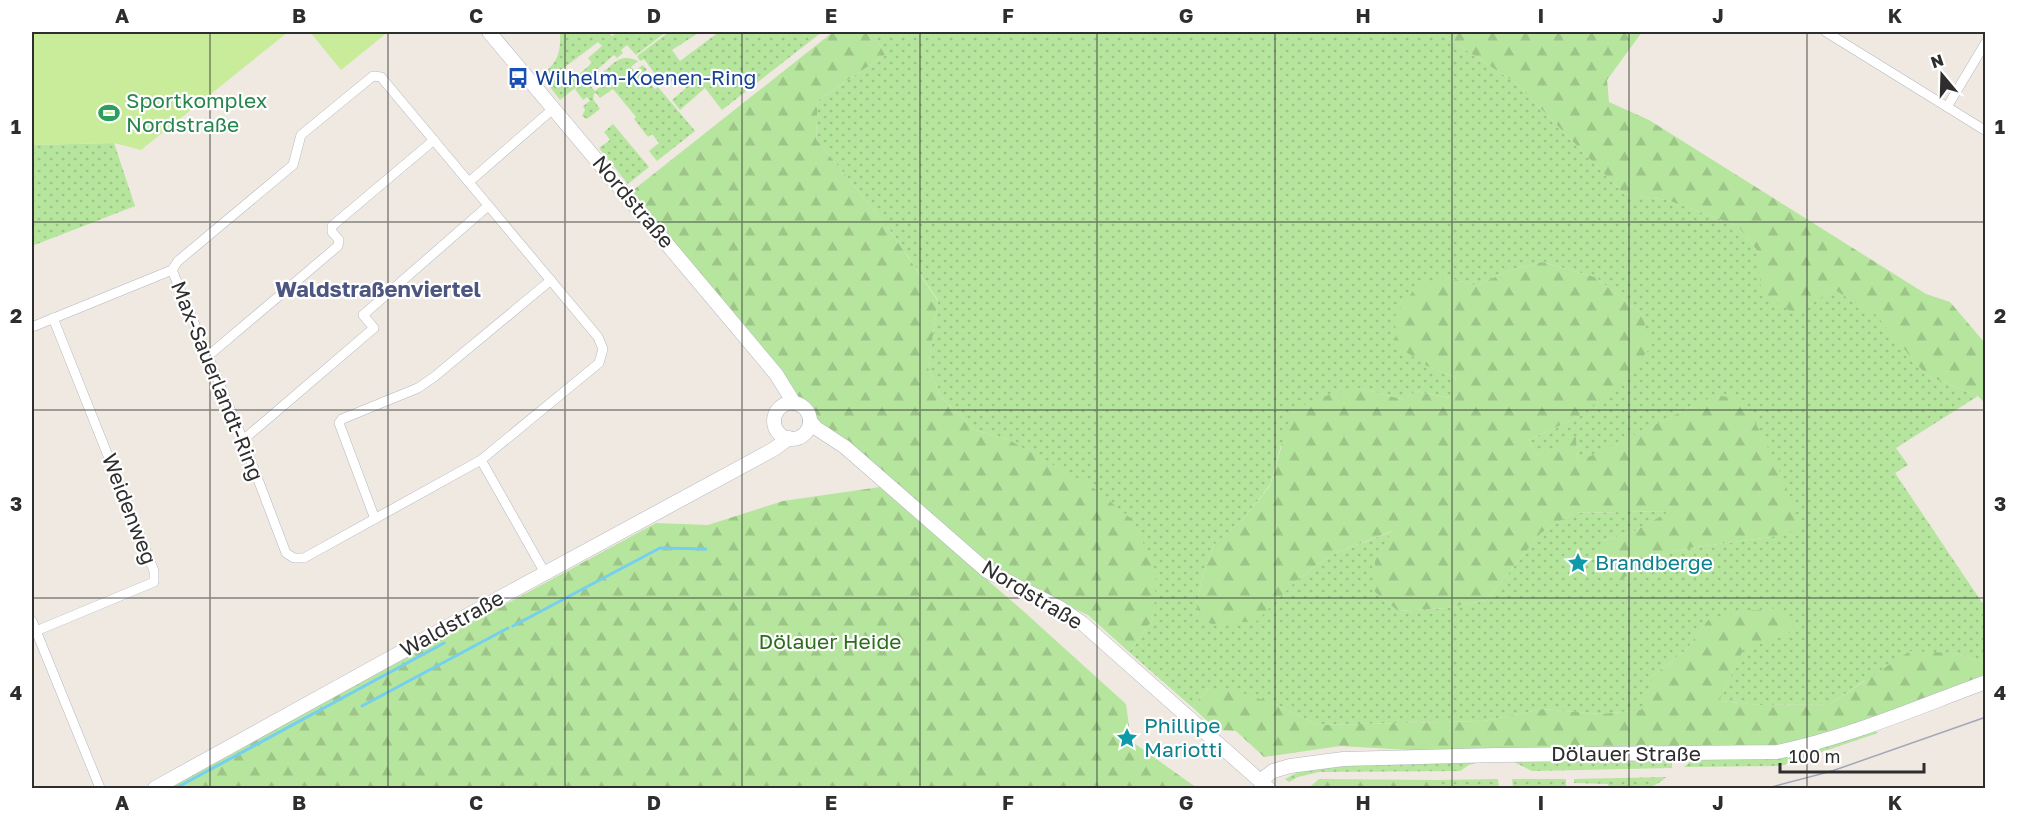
<svg xmlns="http://www.w3.org/2000/svg" width="2017" height="820" font-family="'Golos Text',sans-serif">
<style>
.grass{fill:url(#grass-dots);fill-rule:evenodd}
.forest{fill:url(#forest-firs)}
.pitch{fill:#c9ec9a}
.lines{fill:none;stroke-linecap:round;stroke-linejoin:round}
.stream{stroke:#75cff0;stroke-width:3}
.street-casing{stroke:#b4b7c1;stroke-width:10}
.secondary-casing{stroke:#b4b7c1;stroke-width:15}
.street{stroke:#fff;stroke-width:9}
.secondary{stroke:#fff;stroke-width:14}
.tram{stroke:#a3a6b8;stroke-width:1.5}
.grid{fill:none;stroke:#2e2e2e;stroke-width:1.5;stroke-opacity:0.55}
.labels{text-anchor:middle;stroke-width:4.5;stroke-linejoin:round;paint-order:stroke}
.transit-label{font-size:21px;fill:#164399;stroke:#fff;text-anchor:start}
.leisure-label{font-size:21px;fill:#27864d;stroke:#fff;text-anchor:start}
.street-label{font-size:21px;fill:#2e2e2e;stroke:#fff}
.culture-label{font-size:21px;fill:#0d838f;stroke:#fff;text-anchor:start}
.park-label{font-size:21px;fill:#2c6e1b;stroke:#fff}
.neighbourhood-label{font-size:22px;font-weight:bold;fill:#4d5680;stroke:#fff}
.neatline{fill:none;stroke:#2e2e2e;stroke-width:2}
.grid-label{font-size:20px;text-anchor:middle;font-weight:bold;fill:#2e2e2e}
</style>
<defs>
<pattern id="grass-dots" width="8" height="8" patternUnits="userSpaceOnUse" patternTransform="scale(1.5)"><rect width="8" height="8" fill="#b6e59e"/><path d="M2 2h.1M6 6h.1" fill="none" stroke="#9dc588" stroke-width="1.8" stroke-linecap="round"/></pattern>
<pattern id="forest-firs" width="22" height="20" patternUnits="userSpaceOnUse" patternTransform="scale(1.5)"><rect width="22" height="20" fill="#b6e59e"/><path d="M5 1l3.5 6h-7zM16 11l3.5 6h-7z" fill="#9dc588"/></pattern>
</defs>
<rect width="100%" height="100%" fill="#efe9e1"/>
<!-- grass -->
<g class="grass">
<path d="M560,32H611L609,33L612,36L618,32H666L636,55L627,45L621,50L623,53L617,58L614,55L585,80L595,91L605,83L601,79L603,77L601,74C615,63 620,53 638,61L631,67L634,71L643,65L647,70L640,75L648,87L651,85L655,89L658,87L695,131L657,161L649,151L659,143L652,134L648,137L634,119L636,117L613,89L600,98L596,93L594,94L593,99L600,109L587,119L582,116L585,110L583,106L590,101L587,97L583,100L575,89L579,85L560,100L547,83L551,79L545,83L540,76C558,63 561,53 560,32ZM598,42L602,46L588,58L592,63L570,82L561,70Z"/>
<polygon points="669,32 700,32 672,50 680,61 719,32 822,32 722,110 705,88 680,110 672,100 686,88 680,81 674,85 665,73 658,78 644,59 640,61 637,56"/>
<path d="M873,32H1439L1517,84L1624,194L1667,200L1738,226L1759,253L1796,314L1833,289L1876,314L1926,375L1978,396L1896,448L1908,465L1895,473L1985,607V662L1952,653L1864,681L1830,704L1761,705L1719,701L1744,647L1795,631L1708,620L1687,649L1655,674L1642,710L1601,714L1543,709L1483,721L1319,725L1272,703L1208,689L1192,707L1129,652L1154,618L1009,440L975,430L942,398L928,368L938,300L889,229L816,139L818,100L885,55ZM1542,262L1595,277L1642,314L1580,416L1529,440L1538,456L1576,437L1578,463L1693,406L1772,537L1689,548L1650,558L1620,581L1603,541L1635,531L1671,511L1573,513L1541,533L1487,600L1446,608L1398,611L1375,592V561L1393,531L1331,555L1296,581L1211,624L1199,614L1197,606L1201,581L1214,545L1243,519L1270,485L1281,446L1360,388L1404,400L1416,391L1450,398L1456,378L1427,366L1448,277L1477,286L1507,271Z"/>
<polygon points="613,124 649,167 628,184 599,148 610,140 604,132"/>
<polygon points="114,143 135,206 32,246 32,145"/>
<polygon points="1875,730 1878,733 1780,766 1684,767 1690,762 1701,760 1770,758"/>
<polygon points="1668,760 1672,762 1672,768 1532,771 1514,762"/>
<polygon points="1480,762 1469,765 1460,771 1319,772 1298,777 1289,782 1285,779 1305,768 1333,764"/>
<path d="M1666,777C1651,793 1629,789 1609,788L1608,784L1574,783V779Z"/>
<polygon points="1498,779 1499,788 1436,788 1436,780"/>
<polygon points="1512,779 1566,779 1566,788 1513,788"/>
</g>
<!-- forest -->
<g class="forest">
<polygon points="833,32 873,32 885,55 818,100 816,139 889,229 938,301 928,368 942,398 975,430 1009,440 1091,486 1134,521 1156,573 1154,618 1129,652 1088,615 997,573 819,425 627,195"/>
<polygon points="1439,32 1642,32 1607,80 1609,102 1649,120 1926,294 1950,302 1985,343 1985,403 1978,396 1926,375 1875,314 1833,289 1796,315 1761,292 1759,253 1738,226 1667,200 1624,194 1517,84"/>
<polygon points="1542,262 1595,277 1642,314 1651,347 1620,383 1580,416 1529,440 1538,456 1576,436 1578,462 1716,395 1744,400 1783,478 1801,529 1772,537 1689,548 1650,558 1620,581 1605,575 1603,541 1635,531 1670,511 1573,513 1541,533 1487,600 1446,608 1398,611 1375,592 1375,561 1392,531 1331,555 1296,581 1257,621 1211,624 1199,615 1197,606 1201,581 1214,545 1243,519 1270,486 1292,410 1328,395 1360,388 1404,400 1416,391 1449,398 1456,378 1427,366 1396,345 1395,316 1418,284 1448,277 1477,286 1507,271"/>
<polygon points="880,487 1021,609 1126,704 1131,741 1197,788 165,788 656,523 708,525 783,501"/>
<polygon points="1781,608 1795,631 1744,648 1719,701 1761,705 1830,704 1910,651 1952,653 1985,662 1985,676 1799,748 1497,755 1340,746 1264,757 1236,731 1217,730 1192,707 1208,689 1234,690 1272,703 1319,725 1483,721 1543,709 1601,714 1641,710 1655,674 1687,649 1708,620 1743,611"/>
<polygon points="1319,779 1436,780 1436,788 1312,788 1311,786"/>
</g>
<!-- pitch -->
<g class="pitch">
<polygon points="32,32 288,32 141,150 114,143 32,145"/>
<polygon points="310,32 388,32 341,70"/>
</g>
<g class="lines">
<!-- stream -->
<g class="stream">
<polyline points="513,626 660,548 706,549"/>
<polyline points="362,706 508,628"/>
<polyline points="176,788 444,643"/>
</g>
<defs>
<g id="street">
<polyline points="1826,32 1986,131"/>
<polyline points="1947,107 1986,42"/>
<polyline points="469,182 554,108"/>
<polyline points="32,327 172,270 178,261 293,165 301,135 373,76 381,77 598,337 603,349 599,363 481,460 304,558 294,558 286,553 243,440 172,270"/>
<polyline points="208,356 338,246 339,240 332,232 332,226 434,140"/>
<polyline points="243,440 374,328 363,315 488,206"/>
<polyline points="481,460 545,573"/>
<polyline points="375,519 339,423 342,419 418,388 434,377 551,280"/>
<polyline points="32,621 100,788"/>
<polyline points="36,631 154,582 154,571 53,318"/>
</g>
<g id="secondary">
<polyline points="489,32 776,374 794,403"/>
<circle cx="792" cy="421" r="18"/>
<polyline points="810,421 816,428 845,447 987,571 1060,608 1082,623 1268,788"/>
<path d="M1260,781L1273,771L1290,766L1343,759L1497,755L1777,752C1847,738 1918,707 1986,682"/>
<polyline points="155,788 492,602 774,449 789,438"/>
</g>
</defs>
<!-- street casing -->
<use href="#street" class="street-casing"/>
<!-- secondary casing -->
<use href="#secondary" class="secondary-casing"/>
<!-- street -->
<use href="#street" class="street"/>
<!-- secondary -->
<use href="#secondary" class="secondary"/>
<!-- tram -->
<polyline class="tram" points="1768,788 1832,771 1986,717"/>
</g>
<!-- grid -->
<path class="grid" d="M210,32V788M388,32V788M565,32V788M742,32V788M920,32V788M1097,32V788M1275,32V788M1452,32V788M1629,32V788M1807,32V788M32,222H1986M32,410H1986M32,598H1986"/>
<!-- icons -->
<defs>
<symbol id="bus-bare" viewBox="-9 -9 18 18"><path d="M-5-6H5V4H4V6H2V4H-2V6H-4V4H-5ZM-3.5-4V0h7V-4ZM-3.5 1.2v1.5H-2V1.2ZM2 1.2v1.5H3.5V1.2Z" fill="#1a4fb4" stroke="#fff" stroke-width="2.5" paint-order="stroke"/></symbol>
<symbol id="stadium-bare" viewBox="-9 -9 18 18"><path d="M0-5a6.5 5 0 1 0 0 10a6.5 5 0 1 0 0-10ZM-3.5-1.8h7v3.6h-7Z" fill="#2e9e5b" stroke="#fff" stroke-width="2.5" paint-order="stroke"/></symbol>
<symbol id="sight-bare" viewBox="-9 -9 18 18"><path d="M0-6L1.8-2.2L6-1.7L2.9 1.2L3.7 5.4L0 3.3L-3.7 5.4L-2.9 1.2L-6-1.7L-1.8-2.2Z" fill="#0f9aa8" stroke="#fff" stroke-width="2.5" paint-order="stroke"/></symbol>
</defs>
<g fill-rule="evenodd">
<use href="#bus-bare" x="503" y="63" width="30" height="30"/>
<use href="#stadium-bare" x="94" y="98" width="30" height="30"/>
<use href="#sight-bare" x="1563" y="548" width="30" height="30"/>
<use href="#sight-bare" x="1112" y="723" width="30" height="30"/>
</g>
<g class="labels">
<!-- transit labels -->
<g class="transit-label">
<text x="535" y="85">Wilhelm-Koenen-Ring</text>
</g>
<!-- leisure labels -->
<g class="leisure-label">
<text x="126" y="108">Sportkomplex<tspan x="126" dy="24">Nordstraße</tspan></text>
</g>
<!-- street labels -->
<g class="street-label">
<text transform="translate(633 202) rotate(50)" y="7">Nordstraße</text>
<text transform="translate(217 381) rotate(68)" y="7">Max-Sauerlandt-Ring</text>
<text transform="translate(129 509) rotate(69)" y="7">Weidenweg</text>
<text transform="translate(1032 595) rotate(31)" y="7">Nordstraße</text>
<text transform="translate(452 624) rotate(-29)" y="7">Waldstraße</text>
<text x="1626" y="761">Dölauer Straße</text>
</g>
<!-- culture labels -->
<g class="culture-label">
<text x="1595" y="570">Brandberge</text>
<text x="1144" y="733">Phillipe<tspan x="1144" dy="24">Mariotti</tspan></text>
</g>
<!-- park labels -->
<g class="park-label">
<text x="830" y="649">Dölauer Heide</text>
</g>
<!-- neighbourhood labels -->
<g class="neighbourhood-label">
<text x="378" y="297">Waldstraßenviertel</text>
</g>
</g>
<!-- border -->
<rect width="2017" height="820" fill="none" stroke="#ffffff" stroke-width="66"/>
<!-- north arrow -->
<g transform="translate(1942 75) rotate(341)" stroke="#ffffff" stroke-width="4.5" paint-order="stroke">
<path d="M0-4.5L10 22L0 15L-10 22Z" fill="#2e2e2e"/>
<text y="-9" font-size="16" font-weight="bold" text-anchor="middle" fill="#2e2e2e">N</text>
</g>
<!-- scale -->
<path d="M1780 763v9h144v-9" fill="none" stroke="#2e2e2e" stroke-width="3"/>
<text x="1789" y="763" font-size="18" fill="#2e2e2e" stroke="#ffffff" stroke-width="4.5" paint-order="stroke">100 m</text>
<rect x="33" y="33" width="1951" height="754" class="neatline"/>
<g class="grid-label">
<text x="122" y="23">A</text>
<text x="299" y="23">B</text>
<text x="476" y="23">C</text>
<text x="654" y="23">D</text>
<text x="831" y="23">E</text>
<text x="1008" y="23">F</text>
<text x="1186" y="23">G</text>
<text x="1363" y="23">H</text>
<text x="1541" y="23">I</text>
<text x="1718" y="23">J</text>
<text x="1895" y="23">K</text>
<text x="16" y="134">1</text>
<text x="2000" y="134">1</text>
<text x="16" y="323">2</text>
<text x="2000" y="323">2</text>
<text x="16" y="511">3</text>
<text x="2000" y="511">3</text>
<text x="16" y="700">4</text>
<text x="2000" y="700">4</text>
<text x="122" y="810">A</text>
<text x="299" y="810">B</text>
<text x="476" y="810">C</text>
<text x="654" y="810">D</text>
<text x="831" y="810">E</text>
<text x="1008" y="810">F</text>
<text x="1186" y="810">G</text>
<text x="1363" y="810">H</text>
<text x="1541" y="810">I</text>
<text x="1718" y="810">J</text>
<text x="1895" y="810">K</text>
</g>
</svg>
